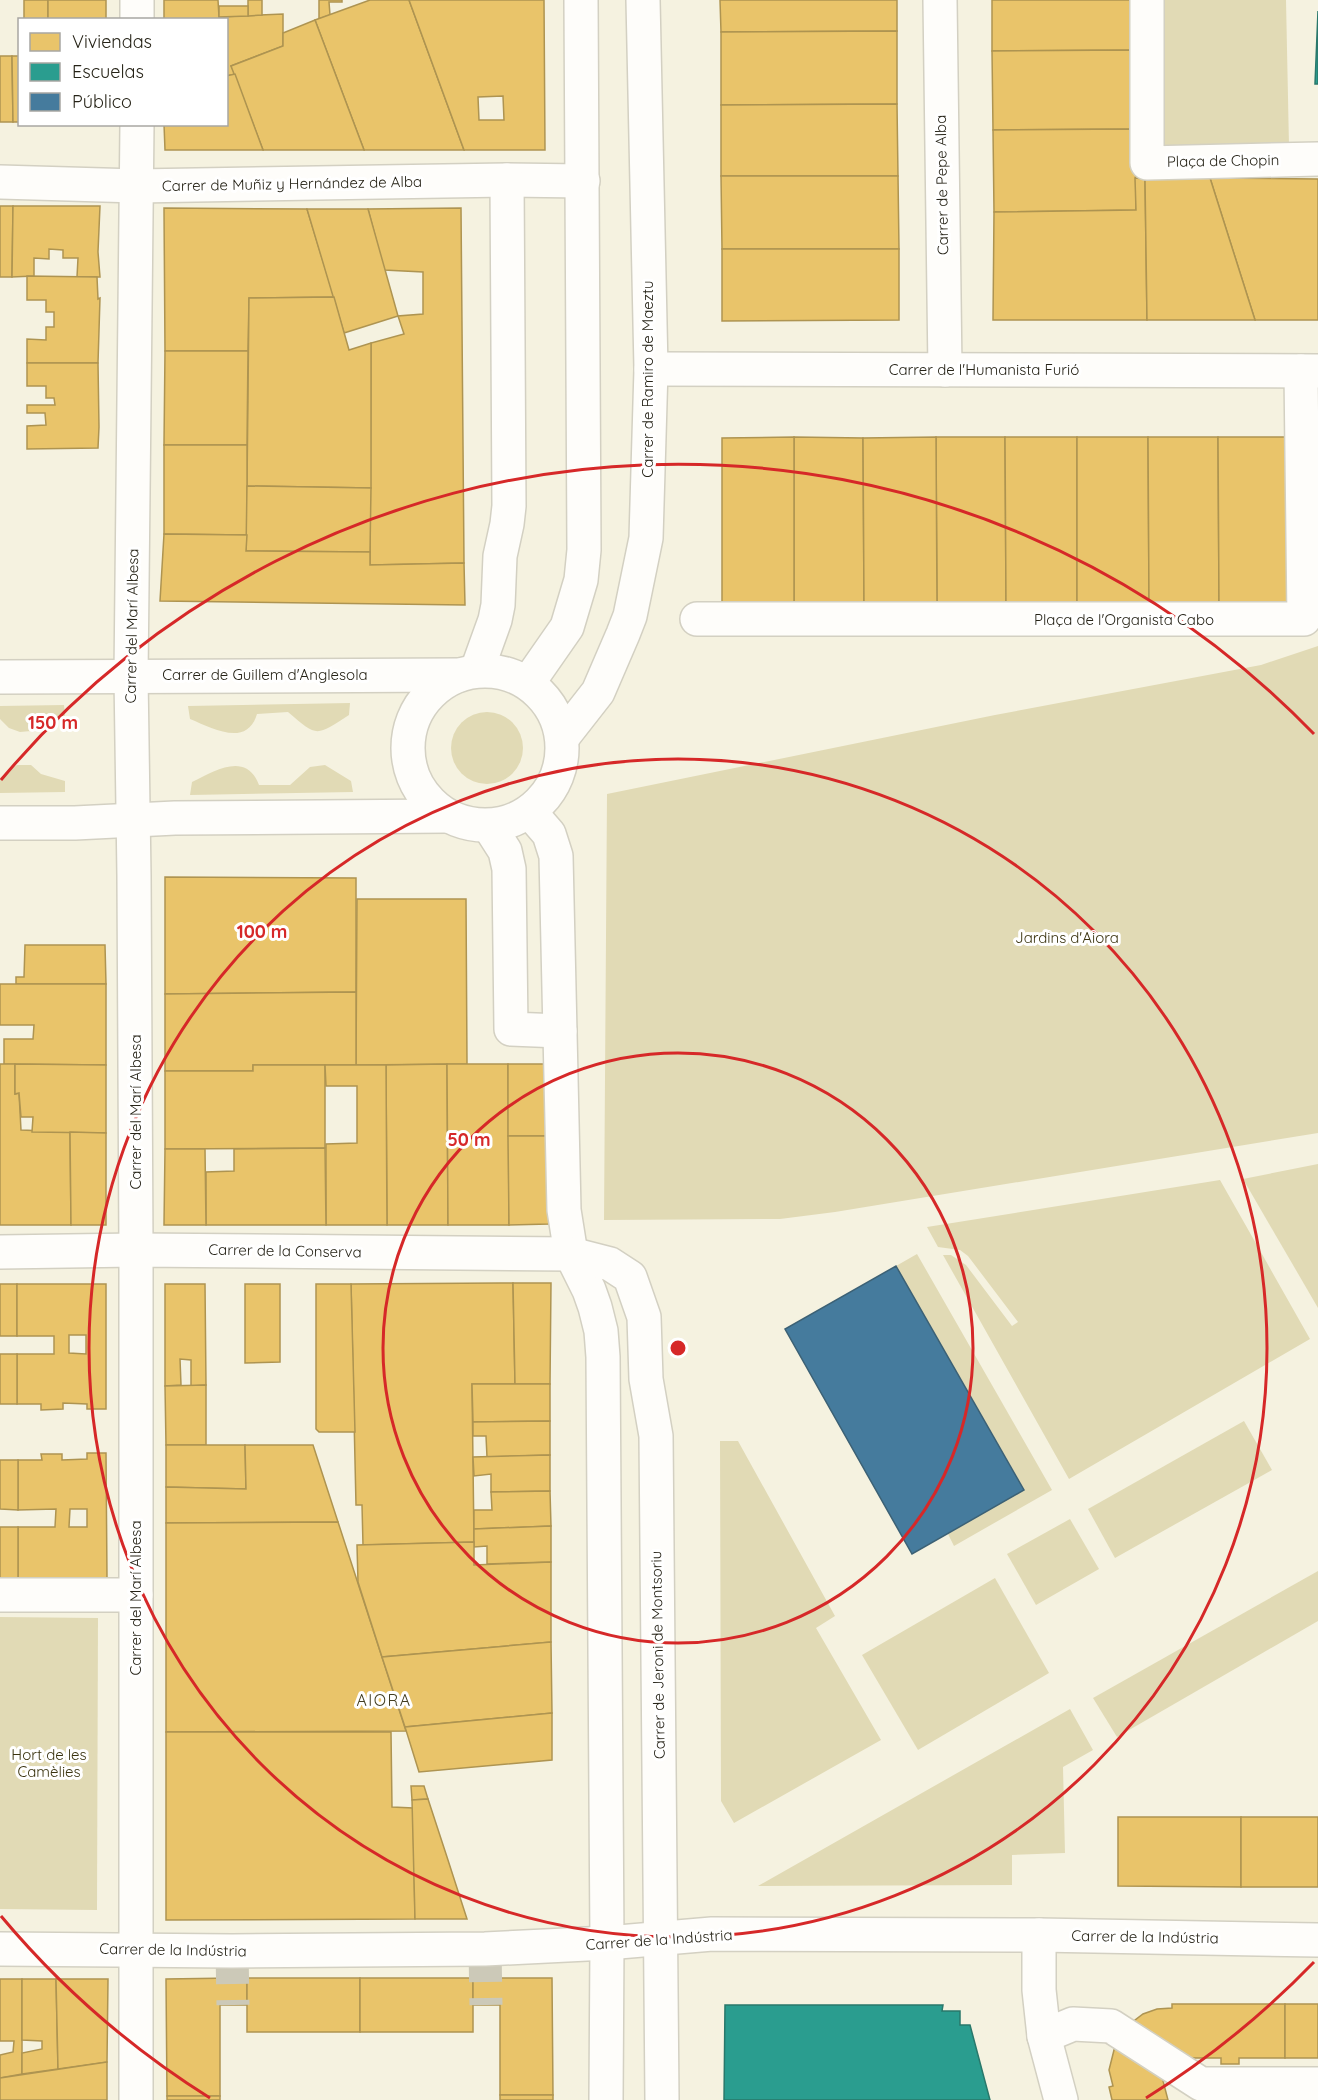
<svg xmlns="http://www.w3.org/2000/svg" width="1318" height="2100" font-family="Quicksand,sans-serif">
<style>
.green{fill:#e1dab5}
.homes{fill:#e9c46a;stroke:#ae9451;stroke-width:1.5;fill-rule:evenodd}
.schools{fill:#2a9d8f;stroke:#29786b;stroke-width:1.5}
.public{fill:#457b9d;stroke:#3c6175;stroke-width:1.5}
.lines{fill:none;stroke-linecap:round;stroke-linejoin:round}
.street-tunnel{stroke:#ccc9b8;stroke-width:33;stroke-dasharray:33 16;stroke-linecap:butt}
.street-casing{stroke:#d3d0c2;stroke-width:36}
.street{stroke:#fefdfa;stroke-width:33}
.ring{fill:none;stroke:#d62828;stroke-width:3}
.labels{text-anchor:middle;stroke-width:6;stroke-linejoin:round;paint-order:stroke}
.street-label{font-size:15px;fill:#262317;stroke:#fff}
.park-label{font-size:15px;fill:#3a330f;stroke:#fff}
.neighbourhood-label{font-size:16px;letter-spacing:1.5px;fill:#433e22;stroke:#fff}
.centre{fill:#d62828;stroke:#fff;stroke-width:3}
.ring-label{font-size:18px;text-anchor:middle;font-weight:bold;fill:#d62828;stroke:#fff;stroke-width:6;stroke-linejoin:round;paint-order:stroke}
</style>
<rect width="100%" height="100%" fill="#f5f2e0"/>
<!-- green -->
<g class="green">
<polygon points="1162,0 1286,0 1289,146 1161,149"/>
<polygon points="1318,646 1318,1133 835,1212 780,1219 604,1220 607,794 995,715 1261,665"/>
<path d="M350,703L349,715C316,736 318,738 288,712L257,714C247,748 212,728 190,719L188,706Z"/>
<polygon points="64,705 65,715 63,718 43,723 31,731 20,732 9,728 0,719 0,706"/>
<circle cx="487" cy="748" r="36"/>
<polygon points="17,765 31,765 41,774 65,781 65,792 0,793 0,778"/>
<path d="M325,765L351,781L353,792L190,795L192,782C215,771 246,751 259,785H290L310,767Z"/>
<polygon points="1318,1164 1318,1308 1243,1179"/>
<polygon points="1220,1180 1310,1339 1069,1479 943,1255 951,1255 966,1265 1012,1326 1018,1322 968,1256 960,1250 938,1247 927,1227"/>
<polygon points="917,1254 1052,1490 954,1546 948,1534 1024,1489 896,1266"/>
<polygon points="1244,1421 1272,1470 1115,1558 1088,1509"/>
<polygon points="720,1441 738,1441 835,1616 816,1628 881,1740 734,1823 721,1801"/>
<polygon points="1070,1519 1099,1569 1036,1605 1007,1554"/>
<polygon points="1318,1571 1318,1621 1117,1737 1093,1698"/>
<polygon points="995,1578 1049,1673 918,1750 862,1655"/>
<polygon points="0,1617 98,1618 97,1910 0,1909"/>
<polygon points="1070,1709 1093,1750 1063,1767 1065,1853 1012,1855 1012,1885 758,1886"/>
</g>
<!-- homes -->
<g class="homes">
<polygon points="24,0 59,0 48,0 48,20 24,20"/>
<rect x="48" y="0" width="58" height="20"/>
<polygon points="164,0 218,0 219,17 283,14 283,46 231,66 235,74 226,76 226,20 164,20"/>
<polygon points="248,0 262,0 262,15 248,16"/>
<polygon points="319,0 342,0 342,2 329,2 330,15 319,19"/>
<polygon points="370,0 409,0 464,150 364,150 315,20"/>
<path d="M409,0H544L545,150H464ZM503,96L504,120H479L478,97Z"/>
<polygon points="720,0 897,0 897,31 721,32"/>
<polygon points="992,0 1134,0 1134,50 992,51"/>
<polygon points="219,6 248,6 248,16 219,17"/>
<polygon points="315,20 364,150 263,150 231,66 283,46 283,33"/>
<polygon points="897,31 897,104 721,105 721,32"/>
<polygon points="1134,50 1135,129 993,130 992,51"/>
<polygon points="0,56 12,56 13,122 0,122"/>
<polygon points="12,56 20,56 20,122 13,122"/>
<polygon points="235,74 263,150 165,150 164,124 226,124 226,76"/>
<polygon points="897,104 898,176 721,176 721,105"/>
<polygon points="1135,129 1136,210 994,212 993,130"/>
<polygon points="721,176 898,176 899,249 722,249"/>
<polygon points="1135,178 1145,179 1147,320 993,320 994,212 1136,210"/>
<polygon points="1210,178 1318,179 1318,320 1255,320"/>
<polygon points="1210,178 1255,320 1147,320 1145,179"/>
<polygon points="0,206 13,206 12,277 0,277"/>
<polygon points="13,206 100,206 98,252 100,277 77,277 78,258 63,258 63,250 49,249 49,259 34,258 34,276 12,277"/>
<polygon points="164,208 307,209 334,297 249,298 248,351 165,351"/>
<polygon points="461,208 464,563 370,565 371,343 404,334 398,316 423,314 423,272 384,270 368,209"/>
<polygon points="307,209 368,209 398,316 344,333"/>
<polygon points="722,249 899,249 899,320 722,321"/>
<polygon points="27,276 97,277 98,299 100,298 98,363 27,363 27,339 46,340 46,327 54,327 54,312 46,312 46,300 27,300"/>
<polygon points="334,297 349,350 371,343 371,488 247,486 249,298"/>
<polygon points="165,351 248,351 247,445 164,445"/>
<polygon points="27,363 98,363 99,427 98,448 27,449 27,426 46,425 45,413 27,413 27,405 55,405 54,398 46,398 46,386 27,386"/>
<polygon points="794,437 863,438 864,604 794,604"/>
<polygon points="794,437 794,604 722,604 722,438"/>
<polygon points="936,437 1005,437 1006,603 937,603"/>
<polygon points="936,437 937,603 864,604 863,438"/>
<polygon points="1005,437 1077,437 1077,603 1006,603"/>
<polygon points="1077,437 1148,437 1149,603 1077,603"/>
<polygon points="1148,437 1218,437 1219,603 1149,603"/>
<polygon points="1218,437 1289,437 1290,603 1219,603"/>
<polygon points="164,445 247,445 247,535 164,534"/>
<polygon points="247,486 371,488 370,552 246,551"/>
<polygon points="164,534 247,535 246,551 370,552 370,565 464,563 465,605 160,601"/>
<polygon points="165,877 356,878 356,992 165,994"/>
<polygon points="357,899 466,899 467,1064 356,1065"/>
<polygon points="25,945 105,945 106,984 16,984 16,977 24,977"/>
<polygon points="0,984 106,984 106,1065 4,1064 4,1039 33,1039 34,1025 0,1025"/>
<polygon points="356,992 356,1065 253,1065 253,1071 165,1071 165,994"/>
<polygon points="0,1064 15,1064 15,1094 19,1093 21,1130 70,1132 71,1225 0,1225"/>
<polygon points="15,1064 106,1065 106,1133 32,1132 33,1117 21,1117 19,1093 15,1094"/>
<polygon points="447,1064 448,1225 387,1225 386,1065"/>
<polygon points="447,1064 508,1064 509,1225 448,1225"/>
<polygon points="508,1064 548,1064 549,1136 508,1136"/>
<polygon points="253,1065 325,1065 325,1148 165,1149 165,1071 253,1071"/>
<polygon points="325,1065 386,1065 387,1225 326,1225 326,1144 357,1143 357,1086 326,1086"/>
<polygon points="70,1132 106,1133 106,1225 71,1225"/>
<polygon points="508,1136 549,1136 549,1224 509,1225"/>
<polygon points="325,1148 326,1225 206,1225 206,1172 234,1171 234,1149"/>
<polygon points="165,1149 205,1149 206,1225 164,1225"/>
<polygon points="501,1283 513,1283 515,1384 472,1384 474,1542 363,1545 362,1505 356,1505 351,1284"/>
<polygon points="513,1283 551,1283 550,1384 515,1384"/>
<rect x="0" y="1284" width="17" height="52"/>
<path d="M17,1284H106V1409H87V1404L63,1403V1409L41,1410V1404H17V1354H54V1336H17ZM69,1335H86V1354L69,1353Z"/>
<polygon points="165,1284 205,1284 206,1385 191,1386 191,1360 180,1359 181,1385 165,1386"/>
<polygon points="245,1284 280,1284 280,1362 245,1363"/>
<polygon points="316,1284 351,1284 355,1432 319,1432 316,1429"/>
<rect x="0" y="1354" width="17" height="50"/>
<polygon points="472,1384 550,1384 550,1421 473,1422"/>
<polygon points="206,1385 206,1445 166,1445 165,1386"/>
<polygon points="550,1421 550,1455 487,1457 486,1436 473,1436 473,1422"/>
<polygon points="166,1445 245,1445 246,1489 166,1487"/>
<polygon points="245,1445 313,1445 338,1522 166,1523 166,1487 246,1489"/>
<path d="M87,1453H106L107,1579H18V1527H55L56,1509L18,1510V1460H42L41,1454H62V1460L87,1459ZM70,1509H87V1527H69Z"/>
<polygon points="550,1455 550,1491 491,1492 491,1474 474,1476 473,1457"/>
<polygon points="0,1460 18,1460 18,1510 0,1509"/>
<polygon points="550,1491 551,1526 474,1529 474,1510 492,1510 491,1492"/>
<polygon points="338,1522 406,1731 166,1732 166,1523"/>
<polygon points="551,1526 551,1562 487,1564 487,1546 474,1547 474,1529"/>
<rect x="0" y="1527" width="18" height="52"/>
<polygon points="474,1542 474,1565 551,1562 551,1642 382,1657 358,1582 357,1545"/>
<polygon points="551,1642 552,1713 405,1727 382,1657"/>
<polygon points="552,1713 552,1760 419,1772 405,1727"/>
<polygon points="166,1732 391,1732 392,1807 413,1808 415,1919 166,1920"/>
<polygon points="411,1786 424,1786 428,1799 412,1800"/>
<polygon points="428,1799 447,1857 467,1919 415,1919 412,1800"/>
<polygon points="1118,1817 1241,1817 1241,1887 1118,1886"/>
<rect x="1241" y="1817" width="77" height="70"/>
<polygon points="233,1978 247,1978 247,2005 220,2005 220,2096 167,2096 166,1979"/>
<rect x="247" y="1978" width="113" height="54"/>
<rect x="360" y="1978" width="113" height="54"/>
<polygon points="473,1978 552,1978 553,2095 500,2095 500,2005 473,2005"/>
<polygon points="0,1979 22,1979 22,2074 0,2078 0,2055 13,2052 14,2041 0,2041"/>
<polygon points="22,1979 56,1979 58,2069 22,2074 22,2053 42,2049 42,2041 22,2040"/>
<polygon points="56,1979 108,1979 107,2062 58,2069"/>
<polygon points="1172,2004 1285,2004 1285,2058 1239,2058 1239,2064 1221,2064 1221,2058 1179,2058 1126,2027 1143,2014 1157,2009 1172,2008"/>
<rect x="1285" y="2004" width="33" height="54"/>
<polygon points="1115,2046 1162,2077 1168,2100 1112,2100 1109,2087 1113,2086 1109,2070"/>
<polygon points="107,2062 107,2100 0,2100 0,2078"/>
<rect x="500" y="2095" width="53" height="5"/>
<rect x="167" y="2096" width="53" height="4"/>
</g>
<!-- schools -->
<g class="schools">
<polygon points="1318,11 1318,84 1315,84"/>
<polygon points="725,2005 943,2005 942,2011 960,2011 960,2025 970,2025 990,2100 724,2100"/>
</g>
<!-- public -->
<polygon class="public" points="896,1266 1024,1490 912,1554 785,1329"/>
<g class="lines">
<!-- street-tunnel -->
<g class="street-tunnel">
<polyline points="485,1949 486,2005"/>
<polyline points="232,1951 233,2005"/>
</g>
<defs>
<g id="street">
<polyline points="940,0 945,370"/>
<polyline points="1147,0 1147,163 1318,159"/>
<polyline points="137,20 137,0"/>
<polyline points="0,182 137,186 507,180 583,181"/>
<polyline points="651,369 1318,371"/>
<polyline points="697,619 1304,619 1301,371"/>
<polyline points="477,670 495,620 498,605 500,556 507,524 509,506 507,180"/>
<circle cx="485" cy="748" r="77"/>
<polyline points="0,677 459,675"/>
<polyline points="528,683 567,627 581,580 584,550 581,0"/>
<polyline points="562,738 598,692 623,634 630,616 646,538 651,369 643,0"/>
<polyline points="530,812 549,834 556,856 564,1210 571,1254 589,1290 595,1307 601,1331 603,1357 607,1943 606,2100"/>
<polyline points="0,823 75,823 175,818 448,816"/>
<polyline points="489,826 505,851 509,869 511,1029 560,1031"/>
<polyline points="0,1252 136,1250 571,1254 610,1264 630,1277 644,1317 646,1379 656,1436 662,2100"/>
<polyline points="0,1595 136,1595"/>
<polyline points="1039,1935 1039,1990 1044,2036 1061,2100"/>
<polyline points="0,1949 232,1951 485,1949 607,1943 712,1934 1039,1935 1318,1940"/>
<polyline points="1044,2036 1073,2024 1111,2026 1201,2084 1318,2084"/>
<polyline points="136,2100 136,1250 134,876 131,676 137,124"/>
</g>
</defs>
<!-- street casing -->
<use href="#street" class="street-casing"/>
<!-- street -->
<use href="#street" class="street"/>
</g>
<!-- distance rings -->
<g class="ring">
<circle cx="678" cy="1348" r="295"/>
<circle cx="678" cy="1348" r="589"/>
<path d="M1314 1962A884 884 0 0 1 1146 2098M210 2098A884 884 0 0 1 1 1916M1 780A884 884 0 0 1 1314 734"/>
</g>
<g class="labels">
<!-- street labels -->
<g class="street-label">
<text transform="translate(1223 161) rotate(-1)" y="5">Plaça de Chopin</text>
<text transform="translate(292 184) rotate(-1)" y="5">Carrer de Muñiz y Hernández de Alba</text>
<text transform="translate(942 185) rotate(-91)" y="5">Carrer de Pepe Alba</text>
<text x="984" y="375">Carrer de l'Humanista Furió</text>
<text transform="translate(648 379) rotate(-90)" y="5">Carrer de Ramiro de Maeztu</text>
<text x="1124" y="625">Plaça de l'Organista Cabo</text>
<text transform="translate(132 626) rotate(-89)" y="5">Carrer del Marí Albesa</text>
<text x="265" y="680">Carrer de Guillem d'Anglesola</text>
<text transform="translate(136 1112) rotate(-90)" y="5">Carrer del Marí Albesa</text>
<text transform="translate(285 1251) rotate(1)" y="5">Carrer de la Conserva</text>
<text transform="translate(136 1598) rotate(-90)" y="5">Carrer del Marí Albesa</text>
<text transform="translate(658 1655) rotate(-91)" y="5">Carrer de Jeroni de Montsoriu</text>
<text transform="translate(1145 1937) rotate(1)" y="5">Carrer de la Indústria</text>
<text transform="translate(659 1940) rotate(-4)" y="5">Carrer de la Indústria</text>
<text transform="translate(173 1950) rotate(1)" y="5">Carrer de la Indústria</text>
</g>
<!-- park labels -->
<g class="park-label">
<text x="1067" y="943">Jardins d'Aiora</text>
<text x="49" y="1760">Hort de les<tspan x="49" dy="17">Camèlies</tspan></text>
</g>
<!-- neighbourhood labels -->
<g class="neighbourhood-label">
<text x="384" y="1706">AIORA</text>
</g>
</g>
<circle cx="678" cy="1348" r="9" class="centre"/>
<g class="ring-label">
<text x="53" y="729">150 m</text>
<text x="262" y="938">100 m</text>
<text x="469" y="1146">50 m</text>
</g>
<!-- legend -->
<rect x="18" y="18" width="210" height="108" fill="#ffffff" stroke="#a8a7a2" stroke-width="1.5"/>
<rect x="30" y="33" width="30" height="18" fill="#e9c46a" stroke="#a8a7a2" stroke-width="1.5"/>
<text x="72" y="48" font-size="18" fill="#262317">Viviendas</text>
<rect x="30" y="63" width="30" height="18" fill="#2a9d8f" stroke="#a8a7a2" stroke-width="1.5"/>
<text x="72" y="78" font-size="18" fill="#262317">Escuelas</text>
<rect x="30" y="93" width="30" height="18" fill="#457b9d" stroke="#a8a7a2" stroke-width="1.5"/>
<text x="72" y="108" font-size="18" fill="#262317">Público</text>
</svg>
